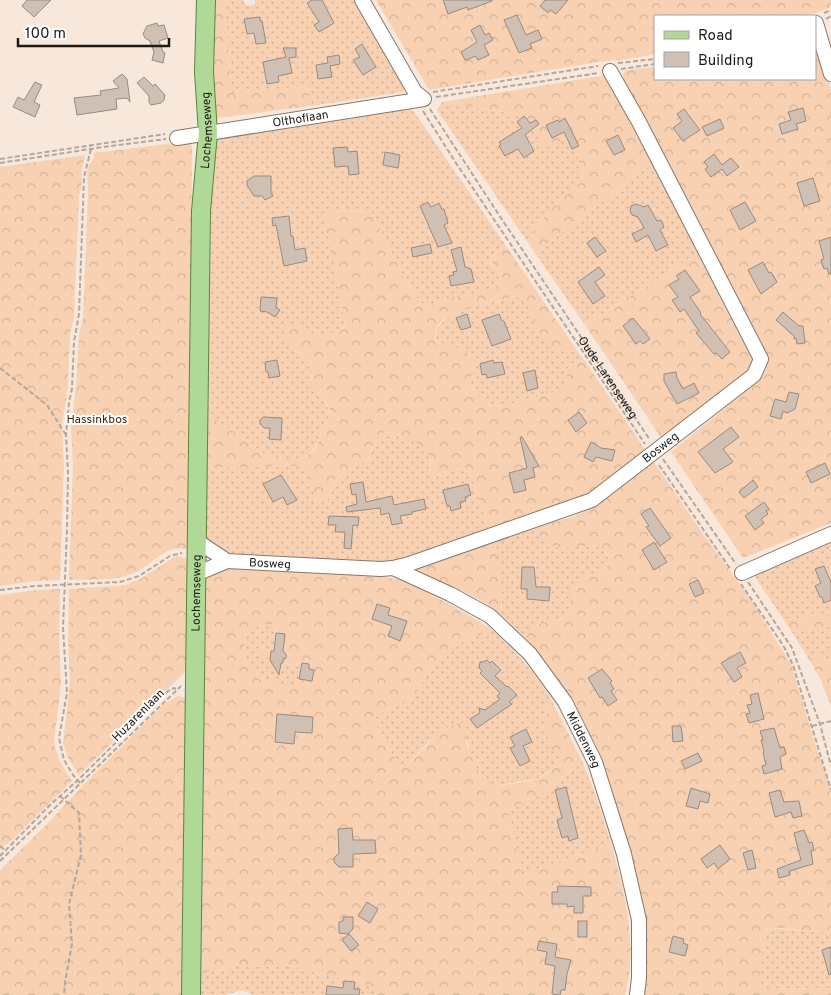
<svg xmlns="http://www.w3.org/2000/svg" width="831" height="995" font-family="Overpass,sans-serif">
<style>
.grass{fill:url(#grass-dots)}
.forest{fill:url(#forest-crowns);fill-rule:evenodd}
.building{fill:#cfc0b3;stroke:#998b7f}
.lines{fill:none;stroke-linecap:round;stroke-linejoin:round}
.minor-casing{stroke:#86786d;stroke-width:16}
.major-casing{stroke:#5b853e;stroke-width:20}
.path{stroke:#b4a79d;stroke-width:2;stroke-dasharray:5 2.5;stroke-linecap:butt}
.minor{stroke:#fff;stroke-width:14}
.major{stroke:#b0d998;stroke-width:18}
.labels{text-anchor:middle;stroke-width:4;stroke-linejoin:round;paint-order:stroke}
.street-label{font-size:12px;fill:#1f1a15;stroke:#fff}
.park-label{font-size:12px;fill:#43260a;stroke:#fff}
</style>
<defs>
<pattern id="grass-dots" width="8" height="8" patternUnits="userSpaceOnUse" patternTransform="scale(1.25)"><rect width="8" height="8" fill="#f7d1b2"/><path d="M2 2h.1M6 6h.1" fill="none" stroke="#d3b398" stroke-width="1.8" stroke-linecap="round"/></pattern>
<pattern id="forest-crowns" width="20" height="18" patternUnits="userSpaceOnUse" patternTransform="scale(1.25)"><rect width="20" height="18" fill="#f7d1b2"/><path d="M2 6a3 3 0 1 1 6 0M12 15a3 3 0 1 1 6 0" fill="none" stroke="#d3b398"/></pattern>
</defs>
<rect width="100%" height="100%" fill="#f8e8db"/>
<!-- grass -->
<g class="grass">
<polygon points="228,0 243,0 247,6 255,4 255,0 358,0 406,83 403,92 311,106 308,86 232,94 225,8"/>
<path d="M442,102L515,114L534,129L573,134L583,181C558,199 544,216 527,241L437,110Z"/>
<path d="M410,106L506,246L493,255L491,263L501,277V282C485,295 466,294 447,299C442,301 437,304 431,304C427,305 424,304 420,302L403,276L371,211L324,212L345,324C341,335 319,336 309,332C304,330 300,326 295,324L294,351C299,354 309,356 311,362C314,369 310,376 312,383C316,397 326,397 330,414C328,420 324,426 321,432C319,436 319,442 316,446C305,463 286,462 269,457L208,414L212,144L217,138Z"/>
<polygon points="653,163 699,253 585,325 535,253"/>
<path d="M514,296C525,298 530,306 532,316L567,351L578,352L584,360C576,362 571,364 566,370L568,381C564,386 561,389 556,391C545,396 496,409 487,405C478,401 473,389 470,380L474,369L443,344L437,342L435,333C449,303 488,307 514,296Z"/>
<path d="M384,432C398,434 423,439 429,455C432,462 430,469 429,476L468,467L489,531L393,562L230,556L205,542L207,468L306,466L317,502L329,500L335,481L346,470L369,460L375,439Z"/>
<path d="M535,527C543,559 580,542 602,548L608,557L609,564L604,570L584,578L570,601L569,613L566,616L552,622L538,624L523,635L500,614L502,607L495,541Z"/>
<polygon points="831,538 831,613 784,620 753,574"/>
<path d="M262,624H274C277,636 275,647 270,658L281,663L301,666L298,687C274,684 240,678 244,648C245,635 252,630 262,624Z"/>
<path d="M831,626V664C823,657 817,657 807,656L792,632Z"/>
<path d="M493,630C515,651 534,672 550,697L545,714L562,753L560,764L537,779L498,785L489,783L475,766L468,752L469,746L464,736L465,722L429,741L405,768H400L379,731L374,716L401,704L416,693L436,661L449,648L466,640Z"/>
<polygon points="582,761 595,793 611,843 522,875 508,810 548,790"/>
<polygon points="768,928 831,933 831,988 757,989 765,933"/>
<polygon points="289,966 376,987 375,995 252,995 243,990 225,995 199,995 199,974 235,967"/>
</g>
<!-- forest -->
<g class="forest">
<polygon points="212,0 228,0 225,8 232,93 308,86 311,106 210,119"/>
<polygon points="376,0 831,0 831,7 808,16 655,16 655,54 629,59 598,62 429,90"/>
<polygon points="815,33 831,90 831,523 743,558 671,452 762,378 766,369 767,358 624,80 623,74 626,70 655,67 655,79 815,79"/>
<path d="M607,75L653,163L535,253L527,241C544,216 558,199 583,181L573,135L544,148L534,129L515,114L442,102Z"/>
<path d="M183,142L190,144L192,147L189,550C167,543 156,561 138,571C118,582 91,579 69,580L73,465L71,427L76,386L79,335L83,318L88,193L87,172L89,165L94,158V153Z"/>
<polygon points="85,155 82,170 81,189 79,195 74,317 70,334 68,385 62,427 64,465 60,580 36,581 0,586 0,167"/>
<path d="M371,211L403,276L420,302C424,304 427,305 431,304C437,304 441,301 447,299C465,294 485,295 501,282V277C489,260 487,259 506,246L578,352C569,351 559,351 551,346C531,335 537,301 514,296C498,303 422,311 437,342C449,346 478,350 474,369C473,373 471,376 470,380C473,389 478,401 487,405C496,409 545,396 556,391C561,389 564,386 568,381L566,370C572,364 576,362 584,360L646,451L589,495L489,531L468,467L429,476C430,469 432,462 429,456C423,440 398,434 384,432C374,440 371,447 369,460L346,470L335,480L329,500L317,502L305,466L207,468L208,414L269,457C286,461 309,463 318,444C319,441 319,436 321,433C323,426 330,419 330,412C329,400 317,397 313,387C309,378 315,368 310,360C306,355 296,353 290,348C287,341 278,321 294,324C300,324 304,329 308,331C319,337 334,334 344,328L345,324L323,212Z"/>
<polygon points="699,253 754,361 750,371 662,439 585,325"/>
<path d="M654,462L703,534L752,601L792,666L814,741L831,789V933L780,928L766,929L758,989L831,988V995H638L642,934L576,712L547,663L523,635C527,632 532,627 537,625C548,620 560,623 569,613L572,588L584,578L604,570L609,564L608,556L602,548C580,542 543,559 535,527L572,517L600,503Z"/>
<path d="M495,541L502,599L500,614C472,592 444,582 411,571L423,565Z"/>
<polygon points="176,556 189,559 187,670 79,775 68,758 63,743 70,684 68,638 69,589 126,585 140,579"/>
<path d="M230,566L381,576L408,582L469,615L493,630L466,640L449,648L436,661L416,693L401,704L375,716L379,731L400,767L405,768L442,729L465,722C464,742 469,759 482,775C485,778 487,782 491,783C498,787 528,782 537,779C545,776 553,769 560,764L559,758L562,754L551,749C547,728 543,717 550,697L582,761L548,790L508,810L522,875L611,843C623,886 635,932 629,976C628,982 626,989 625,995H375V987L289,966L235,967L199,974L202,583L207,574ZM262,624H274L276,633L274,650L261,649L260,657L270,658V662H274L279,669L280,668L281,663L301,666L298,686C274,684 240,678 244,648C245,635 252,630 262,624Z"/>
<polygon points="60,589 59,639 61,683 54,743 60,762 72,781 11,841 2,847 0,851 0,595 37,590"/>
<polygon points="831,613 831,626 792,632 784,620"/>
<path d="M807,656C817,657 823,657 831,664V706L820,678Z"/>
<polygon points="178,696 189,699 185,995 0,995 0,870 51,820 85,783 164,704"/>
</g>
<!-- building -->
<g class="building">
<polygon points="27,0 51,0 34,17 22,6"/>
<polygon points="312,0 322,0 334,23 319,32 314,25 319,22 307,3"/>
<polygon points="443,0 492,0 492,1 468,10 467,7 448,14"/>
<polygon points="545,0 568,0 556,14 550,10 548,13 540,6"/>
<polygon points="517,15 526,35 538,30 542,39 530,44 532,48 519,53 504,20"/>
<polygon points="260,17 260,21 262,21 266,43 256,44 254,33 247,34 244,19"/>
<polygon points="157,23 158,26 164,25 168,38 159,41 163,52 165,53 163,63 152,60 154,52 150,41 145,38 143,34 147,26"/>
<polygon points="480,25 485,35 489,33 493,40 484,45 489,55 478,60 475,56 467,60 465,60 461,52 477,42 471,30"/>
<polygon points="362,44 376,67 363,75 353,60 360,57 355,49"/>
<polygon points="283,48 296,48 296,57 289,58 292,73 278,76 279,82 267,84 263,62 286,57"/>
<polygon points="339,55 340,64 330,66 332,77 318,79 316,65 328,63 327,57"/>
<polygon points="122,74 127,79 130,102 127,98 116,99 117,109 77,115 74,98 101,95 100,91 119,88 113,81"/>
<polygon points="144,77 153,86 155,84 165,95 164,100 161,103 151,105 149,102 149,96 137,83"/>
<polygon points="35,82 42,85 34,102 40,105 35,117 13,107 18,97 24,100"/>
<polygon points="803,108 806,121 796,124 798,129 782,134 779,124 791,120 788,112"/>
<polygon points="684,109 700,130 683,141 673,128 682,121 677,114"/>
<polygon points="524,116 530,123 536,120 539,124 525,135 534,151 524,158 518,149 505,156 499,146 501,145 499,142 522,128 517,122"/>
<polygon points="565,118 579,146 572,149 564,132 552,138 546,125 558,120 559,122"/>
<polygon points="720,119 724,128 707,136 702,127"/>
<polygon points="618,135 625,150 614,155 606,141"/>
<polygon points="347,147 348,152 357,151 359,174 349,175 348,166 335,167 333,148"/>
<polygon points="385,152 400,155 398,168 383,165"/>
<polygon points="714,154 722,165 731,158 739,167 727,176 722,169 711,177 705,169 708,167 704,162"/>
<polygon points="254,176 271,176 271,193 273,196 265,200 262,196 254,196 247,185 247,181"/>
<polygon points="813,178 820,201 804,206 797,183"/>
<polygon points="428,202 431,207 439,203 442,209 444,209 448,223 444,225 452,243 438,247 420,206"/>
<polygon points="745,202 756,221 740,230 730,210"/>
<polygon points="636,204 644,207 648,205 657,221 661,220 664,227 660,230 668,245 656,251 648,235 636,242 632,234 644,228 638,217 632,215 630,211 631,206"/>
<polygon points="289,216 291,236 293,236 295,250 305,248 307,261 284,266 276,225 273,226 272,218"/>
<polygon points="595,237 606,251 597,257 587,243"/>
<polygon points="831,237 831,274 829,274 827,268 824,269 821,260 824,259 819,241"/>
<polygon points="430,244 432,253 413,257 411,248"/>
<polygon points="461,247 465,267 471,269 474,282 451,286 449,276 454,275 453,272 457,271 451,250"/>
<polygon points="763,262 769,273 771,272 777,282 761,294 748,270"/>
<polygon points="599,267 605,275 595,282 605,296 593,304 578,282"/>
<polygon points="685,270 700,291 690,297 701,313 700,314 730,352 722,359 716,353 714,354 696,333 699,331 684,309 680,312 672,300 678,297 669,285 679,279 676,276"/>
<polygon points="261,297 277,298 276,308 280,310 275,317 267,312 260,311"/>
<polygon points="783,312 799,326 803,326 805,343 797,344 796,338 794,339 794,336 776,320"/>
<polygon points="467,314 471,327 461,330 456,318"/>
<polygon points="499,314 502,321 504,321 511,339 492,346 482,320"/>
<polygon points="633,318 650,339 643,344 640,341 636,344 623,326"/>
<polygon points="277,360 280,376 269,378 268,372 266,372 265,362"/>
<polygon points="493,360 494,363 502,362 505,374 487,378 486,374 482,375 480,364"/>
<polygon points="535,370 538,388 527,391 523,373"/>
<polygon points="676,372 677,378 683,389 694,383 699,393 677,404 664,381 664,374"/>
<polygon points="789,392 799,394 795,409 787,413 783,411 781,419 770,416 775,399 786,402"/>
<polygon points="579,412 587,423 576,432 568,420"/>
<polygon points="263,417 282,418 281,440 269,439 270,428 264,428 260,424 260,420"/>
<polygon points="731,427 739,437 723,449 733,462 715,473 698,452"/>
<polygon points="520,437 522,437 539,466 533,468 535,477 524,480 526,490 514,493 509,473 527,468"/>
<polygon points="591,442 601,448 615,450 612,461 596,457 593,462 584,457"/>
<polygon points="825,463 830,474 811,483 806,472"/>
<polygon points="281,475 297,500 287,505 283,497 273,502 263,484"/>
<polygon points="753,480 758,487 744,498 739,492"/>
<polygon points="363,482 366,502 392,496 394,505 424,499 426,509 412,512 412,514 400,516 402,523 392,525 389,513 381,515 380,508 347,512 346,507 357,504 356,494 352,495 350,484"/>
<polygon points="468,484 471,495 465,497 466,501 460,502 461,508 451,511 450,506 447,506 443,490"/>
<polygon points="764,502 769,509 766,511 768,514 761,519 764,523 755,530 745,516"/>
<polygon points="650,508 671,538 660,546 646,527 649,526 641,514"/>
<polygon points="329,516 359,517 358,526 353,525 351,549 344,548 345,532 335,532 336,525 328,525"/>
<polygon points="654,542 667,562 654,570 642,550"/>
<polygon points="824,566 831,582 831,600 824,603 822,597 820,597 815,586 821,583 815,569"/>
<polygon points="522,567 534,567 536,587 550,587 549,601 527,599 527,589 521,589"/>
<polygon points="698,580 704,593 695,597 689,584"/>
<polygon points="377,604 390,608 388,615 407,621 400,641 388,636 392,626 372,619"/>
<polygon points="276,633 285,634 283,651 286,654 286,658 283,659 283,663 281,663 279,675 270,660 271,651 274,651"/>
<polygon points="740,652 746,663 737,668 742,677 734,682 721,663"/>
<polygon points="487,660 490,663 492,661 501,670 495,676 507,687 508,686 517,695 509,702 512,704 477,728 470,719 480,713 479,708 485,710 500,699 497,696 500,693 480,673 482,671 479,668 480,662 483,662"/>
<polygon points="302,663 309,664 309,669 314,670 312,681 299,679"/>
<polygon points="602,669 612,681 610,683 614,689 611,691 617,700 608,706 602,697 600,698 588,678"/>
<polygon points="758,693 764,719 749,723 746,714 750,713 747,705 752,704 750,695"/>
<polygon points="277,714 313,717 312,733 295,732 294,744 275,742"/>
<polygon points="672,726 681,726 683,741 673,742"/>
<polygon points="774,728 780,748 784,747 786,754 780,757 782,769 764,774 762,766 766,765 763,753 764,752 761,740 763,740 760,731"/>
<polygon points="526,729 532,742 523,746 530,761 520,766 510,748 515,746 510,737"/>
<polygon points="698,753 702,761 685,769 681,761"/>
<polygon points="566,787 578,838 569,841 568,836 562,838 557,820 562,818 555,790"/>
<polygon points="691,788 710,794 708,803 700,801 698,809 686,806"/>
<polygon points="780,790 784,802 799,801 802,816 793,818 791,812 775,817 769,793"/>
<polygon points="352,828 353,840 375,840 376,853 353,854 353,867 339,867 334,862 334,858 339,853 338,829"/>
<polygon points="804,830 809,843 812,842 814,850 811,851 813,864 789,871 790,875 779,878 777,869 801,860 794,833"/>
<polygon points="720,845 730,859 718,869 714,863 707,868 701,859"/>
<polygon points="752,850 756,868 748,870 743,853"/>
<polygon points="559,886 591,887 591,896 583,896 583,913 574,913 574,906 567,907 567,904 552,904 552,892 558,892 557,887"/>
<polygon points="367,902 378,909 370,923 358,916"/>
<polygon points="343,917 353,917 353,929 348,934 339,933 339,922 343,921"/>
<rect x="578" y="921" width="9" height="16"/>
<polygon points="349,934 359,945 351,951 342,940"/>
<polygon points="673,936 684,939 683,943 688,945 685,956 669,952"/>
<polygon points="539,941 557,944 555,957 571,960 567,974 565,990 561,990 560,995 552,994 555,966 545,964 547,952 537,950"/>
<polygon points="831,947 831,974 829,975 822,950"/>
<polygon points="344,981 355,982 354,989 360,989 359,995 326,995 327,986 343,988"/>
</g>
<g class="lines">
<defs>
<g id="minor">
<polyline points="816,23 831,74"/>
<path id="s2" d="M177,138L424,99L415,92L362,0"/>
<path id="s3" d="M197,541L227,561L381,569L393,568L409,564L592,500L754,375L761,359L639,122L610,71"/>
<path id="s4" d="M393,568L450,594L490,616L530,654L565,702L595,762L624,854L639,920V978L637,995"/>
<polyline points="742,573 831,534"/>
<polyline points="196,574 227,561"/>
</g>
<g id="major">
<path id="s5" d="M191,995L201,211L208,133L204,72L206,0"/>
</g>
</defs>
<!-- minor casing -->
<use href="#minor" class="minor-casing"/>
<!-- major casing -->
<use href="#major" class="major-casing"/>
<!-- path -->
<g class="path">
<polyline points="824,13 831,10"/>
<polyline points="826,19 831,16"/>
<polyline points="618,63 655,59"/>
<polyline points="621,69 655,64"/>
<polyline points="433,92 598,66"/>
<polyline points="436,97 599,73"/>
<path id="s1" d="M430,109L499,215L650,440"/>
<polyline points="423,111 456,163 645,444"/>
<polyline points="0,159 165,134"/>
<polyline points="0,163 103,147 166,139"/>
<polyline points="0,368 47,405 66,435"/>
<polyline points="663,459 736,564"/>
<polyline points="659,465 731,570"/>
<polyline points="748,582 792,648 820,724 831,766"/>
<polyline points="741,584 783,645 793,665 831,790"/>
<polyline points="0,590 35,586 120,582 139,576 170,556 182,553"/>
<polyline points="812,726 831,721"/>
<polyline points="80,783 73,775 64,760 59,738 67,693 63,628 67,529 68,473 66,435 69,402 72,389 74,342 79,314 84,177 91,149 90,145"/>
<polyline points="60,796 79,813 81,855 69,904 72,944 65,982 64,995"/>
<polyline points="0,846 6,851"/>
<polyline points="0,856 51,804 78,780 168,691 174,688 176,689"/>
<polyline points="0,861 181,686"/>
</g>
<!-- minor -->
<use href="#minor" class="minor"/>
<!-- major -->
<use href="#major" class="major"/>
</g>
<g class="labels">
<!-- street labels -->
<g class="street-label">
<text dy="4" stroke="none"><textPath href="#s2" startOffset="125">Olthoflaan</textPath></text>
<text dy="4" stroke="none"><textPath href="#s5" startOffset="865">Lochemseweg</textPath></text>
<text dy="4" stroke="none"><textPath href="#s1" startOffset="322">Oude Larenseweg</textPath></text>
<text dy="4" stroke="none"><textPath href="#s3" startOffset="499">Bosweg</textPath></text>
<text dy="4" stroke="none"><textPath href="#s3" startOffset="79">Bosweg</textPath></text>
<text dy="4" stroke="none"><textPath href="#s5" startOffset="402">Lochemseweg</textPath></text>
<text transform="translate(138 715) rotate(-45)" y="4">Huzarenlaan</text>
<text dy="4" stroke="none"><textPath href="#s4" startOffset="265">Middenweg</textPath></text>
</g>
<!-- park labels -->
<g class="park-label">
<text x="97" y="423">Hassinkbos</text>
</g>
</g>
<!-- legend -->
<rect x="654" y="15" width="162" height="65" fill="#ffffff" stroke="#a5a3a1"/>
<rect x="664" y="31" width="25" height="8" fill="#b0d998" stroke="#a5a3a1"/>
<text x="698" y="40" font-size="15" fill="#1f1a15">Road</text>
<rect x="664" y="52" width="25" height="15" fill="#cfc0b3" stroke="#a5a3a1"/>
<text x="698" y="65" font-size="15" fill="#1f1a15">Building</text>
<!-- scale -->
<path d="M18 38v8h151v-8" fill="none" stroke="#1f1a15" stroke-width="2.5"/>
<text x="25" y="38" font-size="15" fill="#1f1a15" stroke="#ffffff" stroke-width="4" paint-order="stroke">100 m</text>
</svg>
